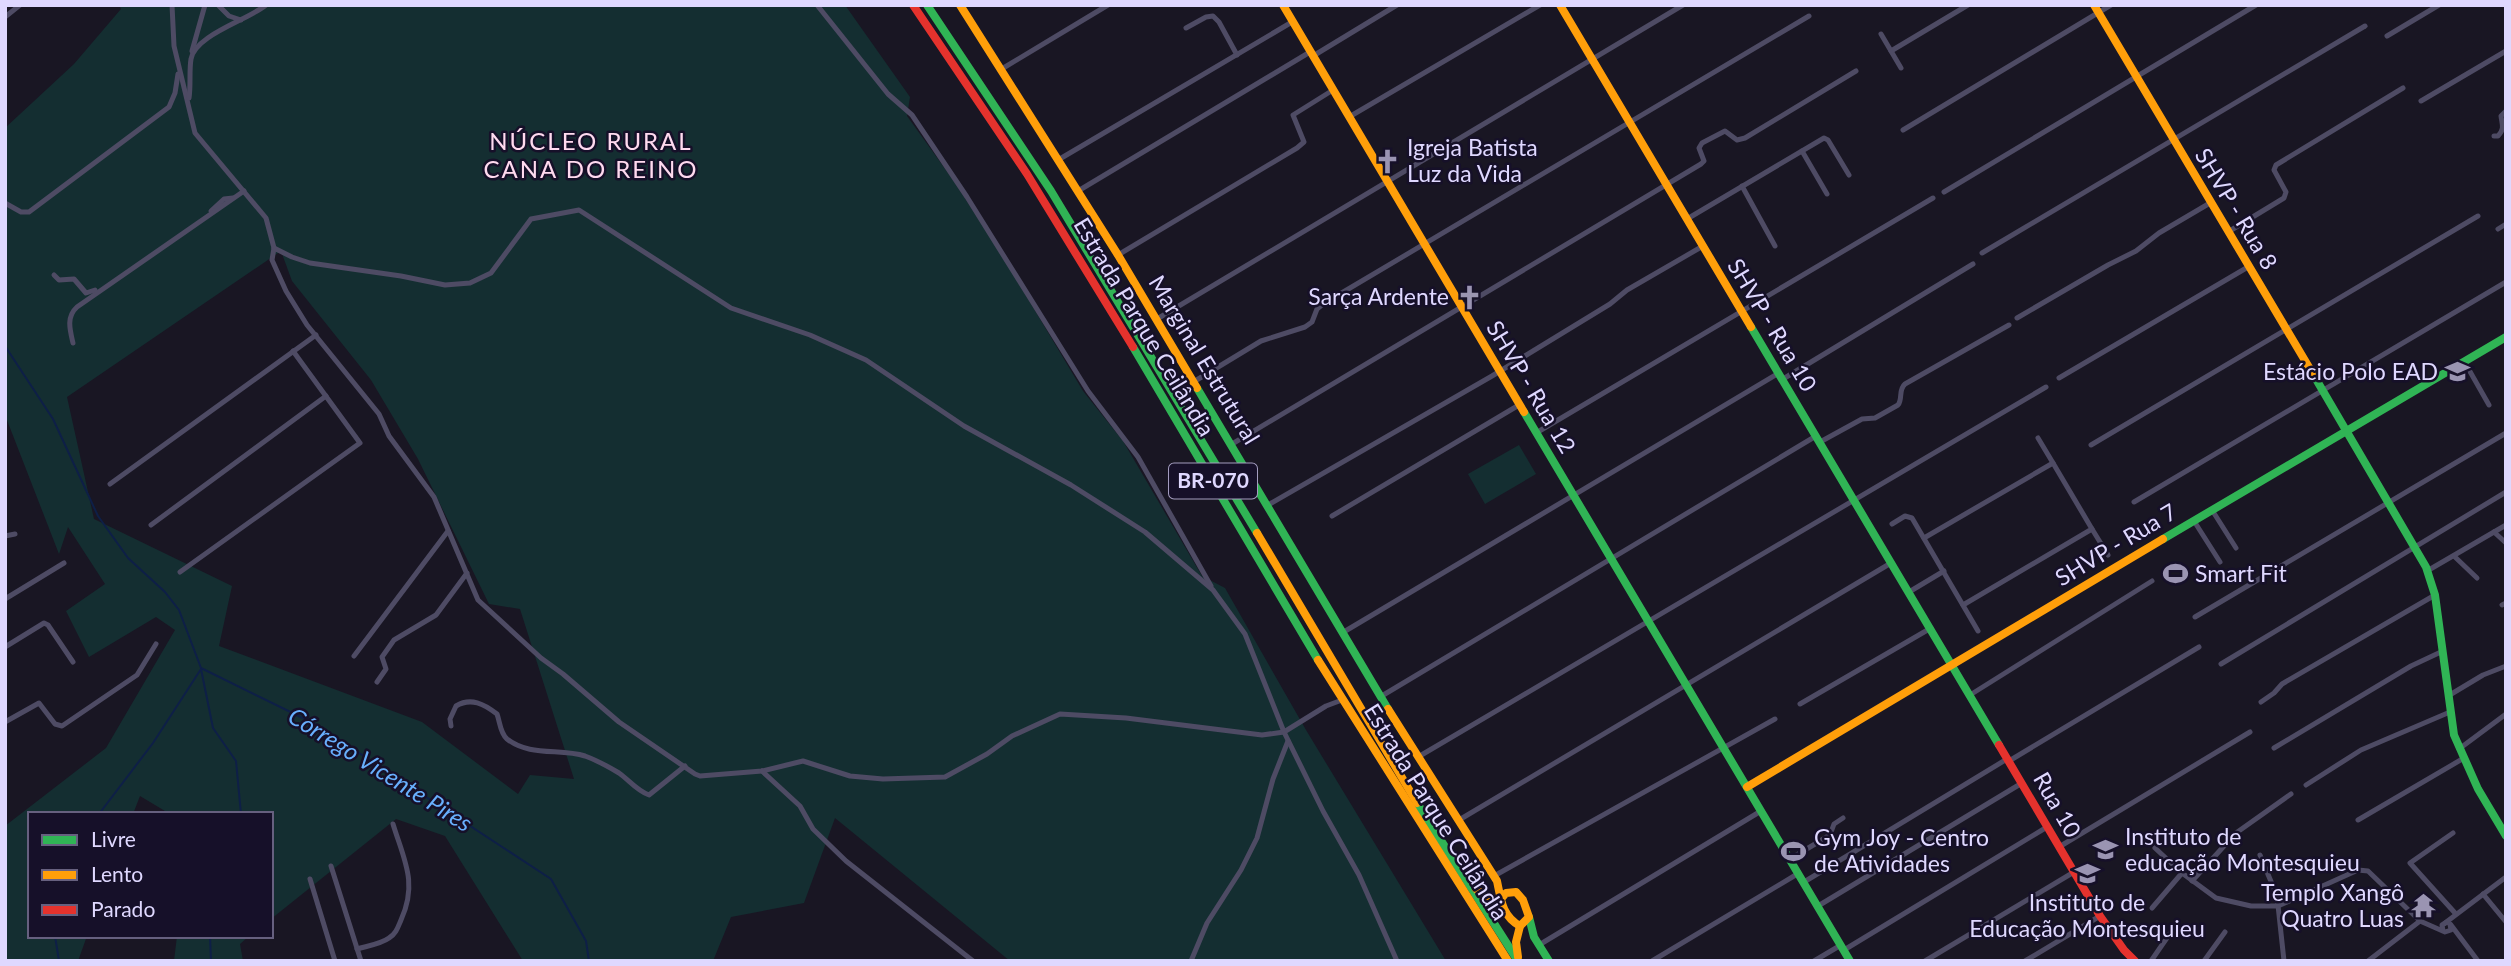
<svg xmlns="http://www.w3.org/2000/svg" width="2511" height="966" font-family="Lato,sans-serif">
<style>
.green{fill:#142e31;fill-rule:evenodd}
.lines{fill:none;stroke-linecap:round;stroke-linejoin:round}
.stream{stroke:#0e1f47;stroke-width:2}
.street{stroke:#4e4b64;stroke-width:5}
.fast{stroke:#30b455;stroke-width:8}
.slow{stroke:#ff9f0a;stroke-width:8}
.jam{stroke:#e5322d;stroke-width:8}
.labels{text-anchor:middle;stroke-width:5;stroke-linejoin:round;paint-order:stroke}
.shield{fill:#161029;stroke:#a39cbf;stroke-width:2}
.shield-label{font-size:21px;font-weight:bold;fill:#dfd8ff}
.poi-label{font-size:23px;fill:#dfd8ff;stroke:#161029;text-anchor:start}
.street-label{font-size:23px;fill:#dfd8ff;stroke:#161029}
.neighbourhood-label{font-size:24px;letter-spacing:2px;fill:#ffdaef;stroke:#161029}
.water-label{font-size:24px;font-style:italic;fill:#68affd;stroke:#161029}
</style>
<rect width="100%" height="100%" fill="#191623"/>
<!-- green -->
<g class="green">
<path d="M119,5H845L910,97L907,116L951,177L1000,252L1083,391L1123,441L1202,576L1225,588L1306,730L1446,961H1010L835,818L804,903L731,917L713,961H523L445,836L396,819L271,919V814H170L140,796L133,814H30V936H87L78,961H5V826L106,748L175,630L156,617L89,657L66,611L105,584L68,527L59,554L5,415V128L74,64L121,9ZM281,251L292,281L371,380L418,459L489,604L520,609L574,779L530,775L518,794L422,722L219,646L232,586L94,519L67,397Z"/>
<polygon points="1519,445 1536,474 1485,504 1468,474"/>
<polygon points="177,936 249,936 240,944 243,961 174,961"/>
</g>
<g class="lines">
<!-- stream -->
<g class="stream">
<polyline points="5,346 53,419 98,516 128,558 165,592 179,610 201,668 315,724 551,879 586,941 589,961"/>
<polyline points="201,669 213,728 236,761 241,814"/>
<polyline points="99,814 153,743 201,669"/>
<polyline points="55,936 59,961"/>
<polyline points="210,936 211,961"/>
</g>
<!-- street -->
<g class="street">
<polyline points="172,5 174,46 195,133 266,218 274,248 272,260 286,291 307,325 379,414 389,436 434,497 478,600 541,658 563,674 619,722 695,774 700,776 762,771 803,761 850,776 883,779 945,777 987,754 1012,736 1060,714 1126,718 1262,735 1284,732 1326,706 1342,700"/>
<polyline points="218,5 229,16 241,20"/>
<polyline points="817,5 888,94 912,115 967,197 1088,391 1138,457 1211,586"/>
<polyline points="5,17 20,5"/>
<polyline points="1186,28 1206,17 1213,16 1219,22 1237,55"/>
<polyline points="1881,34 1901,68"/>
<polyline points="2387,36 2439,5"/>
<polyline points="192,51 205,5"/>
<polyline points="1891,51 1968,5"/>
<polyline points="1313,56 1397,5"/>
<polyline points="1000,70 1108,5"/>
<path d="M189,98C191,85 189,71 191,59C195,35 248,20 266,5"/>
<polyline points="2421,101 2506,51"/>
<polyline points="1349,117 1540,5"/>
<polyline points="1903,130 2111,5"/>
<path d="M2494,136H2498C2505,129 2502,124 2501,116L2506,111"/>
<polyline points="1802,151 1827,194"/>
<polyline points="1058,160 1292,22"/>
<polyline points="1742,186 1775,246"/>
<polyline points="1078,191 1310,52"/>
<polyline points="1944,192 2256,5"/>
<polyline points="5,203 21,212 29,212 169,107 175,93 178,74"/>
<polyline points="211,211 224,199 233,198"/>
<polyline points="1687,219 1824,138 1828,140 1849,175"/>
<polyline points="2498,229 2506,224"/>
<polyline points="2228,232 2284,198 2286,192 2274,170 2276,165 2403,88"/>
<polyline points="274,248 292,257 310,263 401,276 445,285 470,283 491,273 531,219 579,210 731,308 810,335 866,360 964,426 1071,485 1145,532 1213,590 1245,634 1284,732 1323,811 1359,875 1397,961"/>
<polyline points="1982,253 2365,26"/>
<polyline points="1118,255 1297,148 1304,142 1293,115 1333,90"/>
<polyline points="54,275 59,280 74,279 86,293 95,290"/>
<polyline points="2017,318 2108,265 2136,251 2159,233 2210,203"/>
<polyline points="1157,319 1683,5"/>
<path d="M73,343C70,330 66,317 77,307L244,191"/>
<polyline points="2464,361 2489,405"/>
<polyline points="2059,378 2248,267"/>
<polyline points="1783,379 1973,264"/>
<polyline points="1195,381 1261,341 1305,327 1312,322 1317,309 1323,304 1809,16"/>
<polyline points="1536,433 1933,198"/>
<polyline points="2038,438 2053,463"/>
<path d="M1820,442L1862,419L1875,418L1898,405C1903,399 1898,390 1905,384L2009,325"/>
<polyline points="1232,444 1701,164 1704,161 1699,148 1702,143 1725,131 1737,140 1745,138 1856,71"/>
<polyline points="2091,445 2478,216"/>
<polyline points="110,484 316,335"/>
<polyline points="2134,502 2506,282"/>
<polyline points="1268,505 1492,376 1610,304 1627,290 1703,246"/>
<polyline points="2212,510 2236,548"/>
<polyline points="1332,516 1519,405"/>
<polyline points="2194,521 2220,562"/>
<polyline points="1892,524 1905,516 1912,518 1978,631"/>
<polyline points="151,525 326,396"/>
<polyline points="2092,529 2108,555"/>
<polyline points="2494,532 2506,543"/>
<polyline points="5,536 15,534"/>
<polyline points="1924,538 2053,463 2092,529 1963,605"/>
<polyline points="2455,557 2477,578"/>
<polyline points="2427,571 2506,525"/>
<polyline points="180,572 360,443 293,351"/>
<polyline points="1909,592 1944,571"/>
<polyline points="5,599 64,563"/>
<polyline points="2502,605 2506,603"/>
<polyline points="2195,617 2506,433"/>
<polyline points="1342,633 1779,373"/>
<polyline points="5,647 44,623 48,625 73,662"/>
<polyline points="354,656 448,531"/>
<polyline points="2221,664 2506,492"/>
<polyline points="377,682 386,669 382,657 394,640 436,615 467,573"/>
<polyline points="1970,695 2152,581"/>
<polyline points="2448,696 2483,675 2506,666"/>
<polyline points="1380,697 1816,436"/>
<polyline points="2261,702 2274,693 2282,684 2435,595"/>
<polyline points="1800,704 1931,628"/>
<polyline points="5,722 39,703 55,724 62,726 137,675 156,644"/>
<path d="M451,726L450,719L456,706C471,697 484,704 497,714C500,722 500,733 507,739C530,757 560,748 585,756C596,760 609,767 619,773C629,780 637,791 649,795L685,766"/>
<polyline points="2274,748 2411,666 2443,651"/>
<polyline points="2459,749 2506,714"/>
<polyline points="1418,757 2046,387"/>
<polyline points="2009,761 2199,647"/>
<polyline points="762,771 800,806 813,829 846,861 973,961"/>
<polyline points="2306,785 2361,750 2450,712"/>
<polyline points="1459,820 1891,563"/>
<polyline points="2358,820 2464,758"/>
<polyline points="2453,833 2410,863 2455,913"/>
<polyline points="2059,847 2250,732"/>
<polyline points="2155,848 2182,873 2216,898 2251,906 2278,906 2358,870 2368,871 2420,921 2445,932 2451,930 2450,924 2447,922 2442,925 2443,931"/>
<polyline points="2260,855 2277,896 2284,961"/>
<polyline points="1790,859 1830,835 1834,824 1843,818"/>
<polyline points="331,866 361,961"/>
<polyline points="1494,876 1775,719"/>
<polyline points="310,879 335,961"/>
<polyline points="2192,881 2236,833 2291,794"/>
<polyline points="1804,882 2007,759"/>
<polyline points="2483,894 2506,922"/>
<polyline points="1818,906 2022,783"/>
<polyline points="2152,908 2182,873"/>
<polyline points="2445,923 2506,877"/>
<polyline points="2451,925 2478,961"/>
<polyline points="1539,945 1761,811"/>
<path d="M357,949C367,946 381,944 389,938C396,934 398,927 401,920C418,883 404,860 393,824"/>
<polyline points="1844,950 2047,827"/>
<polyline points="1191,961 1207,923 1241,870 1257,838 1273,779 1288,741"/>
<polyline points="1652,961 1799,873"/>
<polyline points="1814,961 1841,945"/>
<polyline points="1925,961 2074,872"/>
<polyline points="2025,961 2100,916"/>
<polyline points="2151,961 2171,932"/>
<polyline points="2204,961 2225,932"/>
<polyline points="2368,961 2420,921"/>
</g>
<!-- fast -->
<g class="fast">
<polyline points="927,5 1051,191 1257,533"/>
<polyline points="1751,327 1999,745"/>
<polyline points="1133,347 1318,660"/>
<polyline points="2313,374 2426,567 2435,595 2454,735 2478,789 2506,836"/>
<polyline points="1197,388 1388,709"/>
<polyline points="1524,412 1850,961"/>
<polyline points="2163,539 2506,337"/>
<polyline points="1417,803 1518,961"/>
<polyline points="1529,917 1534,937 1549,961"/>
</g>
<!-- slow -->
<g class="slow">
<polyline points="960,5 1118,255 1197,388"/>
<polyline points="1283,5 1524,412"/>
<polyline points="1560,5 1751,327"/>
<polyline points="2094,5 2313,374"/>
<polyline points="1257,533 1417,803"/>
<polyline points="1318,660 1508,961"/>
<path d="M1388,709L1497,881C1501,900 1502,916 1520,926L1529,917L1523,900L1516,892L1506,893L1501,899"/>
<polyline points="1747,787 2163,539"/>
<polyline points="1476,889 1484,895 1500,901"/>
<polyline points="1518,957 1516,942 1520,926"/>
</g>
<!-- jam -->
<g class="jam">
<polyline points="913,5 1027,174 1133,347"/>
<polyline points="1999,745 2100,916 2124,950 2135,961"/>
</g>
</g>
<!-- icons -->
<defs>
<symbol id="church-bare" viewBox="-9 -9 18 18"><path d="M-1.2-6h2.4v3.5h3.3v2.4h-3.3V6h-2.4V-.1h-3.3v-2.4h3.3Z" fill="#9a94b2" stroke="#161029" stroke-width="2.5" paint-order="stroke"/></symbol>
<symbol id="university-bare" viewBox="-9 -9 18 18"><path d="M0-5L7-2L0 1L-7-2ZM-4 1L0 2.5L4 1V4Q0 6-4 4Z" fill="#9a94b2" stroke="#161029" stroke-width="2.5" paint-order="stroke"/></symbol>
<symbol id="stadium-bare" viewBox="-9 -9 18 18"><path d="M0-5a6.5 5 0 1 0 0 10a6.5 5 0 1 0 0-10ZM-3.5-1.8h7v3.6h-7Z" fill="#9a94b2" stroke="#161029" stroke-width="2.5" paint-order="stroke"/></symbol>
<symbol id="school-bare" viewBox="-9 -9 18 18"><path d="M0-5L7-2L0 1L-7-2ZM-4 1L0 2.5L4 1V4Q0 6-4 4Z" fill="#9a94b2" stroke="#161029" stroke-width="2.5" paint-order="stroke"/></symbol>
<symbol id="temple-bare" viewBox="-9 -9 18 18"><path d="M0-6L5-2H3V0L6.5 2.5H4V6H1.5V3h-3V6H-4V2.5H-6.5L-3 0V-2H-5Z" fill="#9a94b2" stroke="#161029" stroke-width="2.5" paint-order="stroke"/></symbol>
</defs>
<g fill-rule="evenodd">
<use href="#church-bare" x="1370" y="144" width="35" height="35"/>
<use href="#church-bare" x="1452" y="280" width="35" height="35"/>
<use href="#university-bare" x="2440" y="354" width="35" height="35"/>
<use href="#stadium-bare" x="2158" y="556" width="35" height="35"/>
<use href="#school-bare" x="2088" y="832" width="35" height="35"/>
<use href="#stadium-bare" x="1776" y="834" width="35" height="35"/>
<use href="#school-bare" x="2070" y="856" width="35" height="35"/>
<use href="#temple-bare" x="2406" y="888" width="35" height="35"/>
</g>
<g class="labels">
<!-- shield labels -->
<rect class="shield" x="1169" y="463.5" width="88" height="35" rx="5"/>
<g class="shield-label">
<text x="1213" y="488">BR-070</text>
</g>
<!-- poi labels -->
<g class="poi-label">
<text x="1407" y="156">Igreja Batista<tspan x="1407" dy="26">Luz da Vida</tspan></text>
<text x="1449" y="305" text-anchor="end">Sarça Ardente</text>
<text x="2438" y="380" text-anchor="end">Estácio Polo EAD</text>
<text x="2195" y="582">Smart Fit</text>
<text x="2125" y="845">Instituto de<tspan x="2125" dy="26">educação Montesquieu</tspan></text>
<text x="1814" y="846">Gym Joy - Centro<tspan x="1814" dy="26">de Atividades</tspan></text>
<text x="2404" y="901" text-anchor="end">Templo Xangô<tspan x="2404" dy="26">Quatro Luas</tspan></text>
<text x="2087" y="911" text-anchor="middle">Instituto de<tspan x="2087" dy="26">Educação Montesquieu</tspan></text>
</g>
<!-- street labels -->
<g class="street-label">
<text transform="translate(2236 209) rotate(59)" y="8">SHVP - Rua 8</text>
<text transform="translate(1772 325) rotate(59)" y="8">SHVP - Rua 10</text>
<text transform="translate(1144 327) rotate(59)" y="8">Estrada Parque Ceilândia</text>
<text transform="translate(1204 360) rotate(59)" y="8">Marginal Estrutural</text>
<text transform="translate(1531 387) rotate(59)" y="8">SHVP - Rua 12</text>
<text transform="translate(2116 545) rotate(-31)" y="8">SHVP - Rua 7</text>
<text transform="translate(2057 805) rotate(60)" y="8">Rua 10</text>
<text transform="translate(1436 812) rotate(58)" y="8">Estrada Parque Ceilândia</text>
</g>
<!-- neighbourhood labels -->
<g class="neighbourhood-label">
<text x="591" y="150">NÚCLEO RURAL<tspan x="591" dy="28">CANA DO REINO</tspan></text>
</g>
<!-- water labels -->
<g class="water-label">
<text transform="translate(380 770) rotate(32)" y="8">Córrego Vicente Pires</text>
</g>
</g>
<!-- border -->
<rect width="2511" height="966" fill="none" stroke="#dfd8ff" stroke-width="14"/>
<!-- legend -->
<rect x="28" y="812" width="245" height="126" fill="#161029" stroke="#66607f" stroke-width="2"/>
<rect x="42" y="835" width="35" height="10" fill="#30b455" stroke="#66607f" stroke-width="2"/>
<text x="91" y="847" font-size="21" fill="#dfd8ff">Livre</text>
<rect x="42" y="870" width="35" height="10" fill="#ff9f0a" stroke="#66607f" stroke-width="2"/>
<text x="91" y="882" font-size="21" fill="#dfd8ff">Lento</text>
<rect x="42" y="905" width="35" height="10" fill="#e5322d" stroke="#66607f" stroke-width="2"/>
<text x="91" y="917" font-size="21" fill="#dfd8ff">Parado</text>
</svg>
